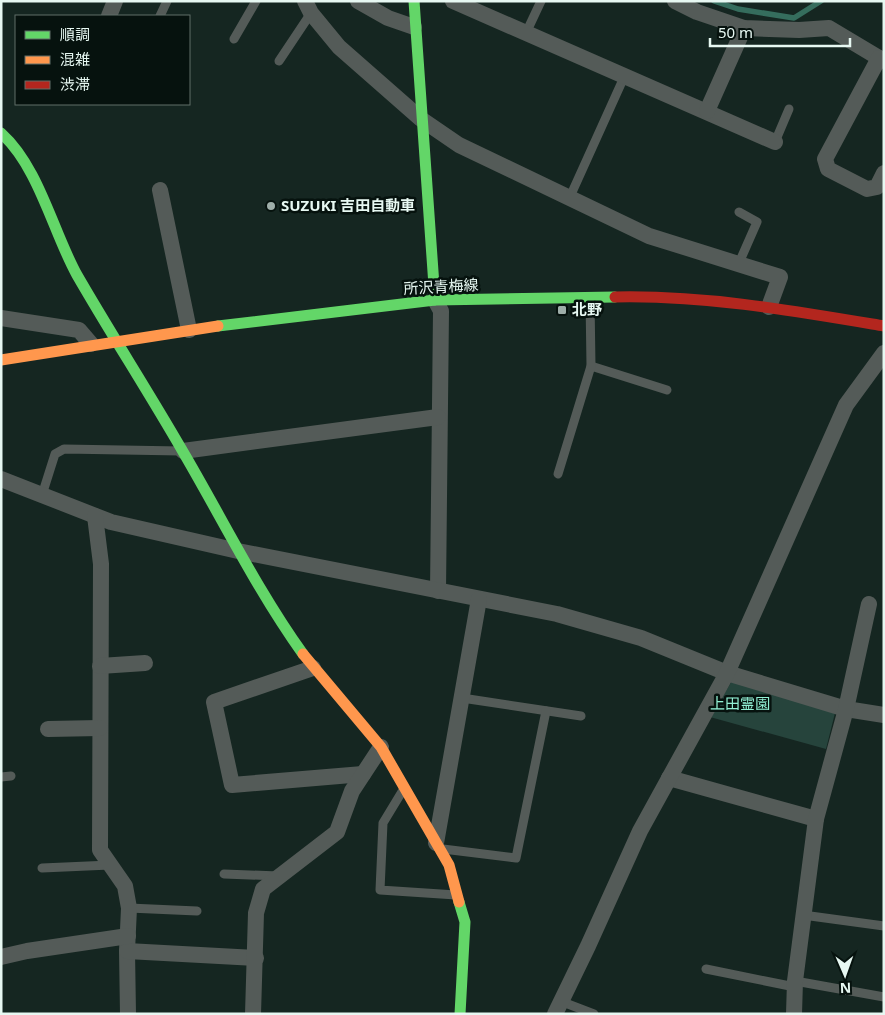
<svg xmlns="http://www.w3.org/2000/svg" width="885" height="1015" font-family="'Noto Sans','Noto Sans JP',sans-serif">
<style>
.green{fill:#26443c}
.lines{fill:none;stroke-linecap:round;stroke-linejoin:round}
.stream{stroke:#356d5d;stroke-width:5.5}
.lane{stroke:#545b58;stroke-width:9}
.street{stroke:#545b58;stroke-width:16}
.fast{stroke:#63d668;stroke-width:11}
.slow{stroke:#ff974d;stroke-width:11}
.jam{stroke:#b3261e;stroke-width:11}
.poi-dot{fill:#9eaea9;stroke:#06120e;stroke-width:2}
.labels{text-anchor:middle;stroke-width:5;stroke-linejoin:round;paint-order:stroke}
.poi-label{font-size:15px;font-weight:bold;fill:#e7f8f2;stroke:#06120e;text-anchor:start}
.street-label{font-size:15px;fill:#e7f8f2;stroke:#06120e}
.park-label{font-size:15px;fill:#92f0d4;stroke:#06120e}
</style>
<rect width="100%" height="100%" fill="#152621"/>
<!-- green -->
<polygon class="green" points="732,681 835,713 826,749 710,717"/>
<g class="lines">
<!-- stream -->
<polyline class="stream" points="714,1 738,9 794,18 821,1"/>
<!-- lane -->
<g class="lane">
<polyline points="160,16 167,1"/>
<polyline points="526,33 541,1"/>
<polyline points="234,39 256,1"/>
<polyline points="279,61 311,13"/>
<polyline points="775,142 789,109"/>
<polyline points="569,199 625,75"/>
<polyline points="739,212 757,222 739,263"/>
<polyline points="591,366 667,390"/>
<polyline points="558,474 591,366 590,299"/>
<polyline points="42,495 55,454 64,449 181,451"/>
<polyline points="462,698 581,716"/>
<polyline points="1,777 11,776"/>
<polyline points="403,790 383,823 380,890 456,895"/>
<polyline points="443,849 516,858 546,711"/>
<polyline points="42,868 110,865"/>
<polyline points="224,874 278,876"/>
<polyline points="129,908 197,911"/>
<polyline points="803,915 884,926"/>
<polyline points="706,969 795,987"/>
<polyline points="795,981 884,997"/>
<polyline points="560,1001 594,1014"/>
</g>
<!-- street -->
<g class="street">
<polyline points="305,1 311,13 339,47 421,119 459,145 649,236 780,277 769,307"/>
<polyline points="358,1 388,18 414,27"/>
<polyline points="453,1 775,142"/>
<polyline points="675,1 697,12 744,28 799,30 829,28 884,61"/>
<polyline points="109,16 115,1"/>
<polyline points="879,58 825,159 828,169 867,189 877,187 884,173"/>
<polyline points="707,111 744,28"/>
<polyline points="160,190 189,330"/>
<polyline points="435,300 441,311 438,591"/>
<polyline points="1,318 79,330 91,344"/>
<polyline points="183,451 438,417"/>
<polyline points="1,479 111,522 238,551 557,614 641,638 727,673 846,709 884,715"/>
<polyline points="95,516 101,564 100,850 125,886 129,908 127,951 128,1014"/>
<polyline points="100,666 145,663"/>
<polyline points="313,668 214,702 232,785 363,774"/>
<polyline points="48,729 100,728"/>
<polyline points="669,778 816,819"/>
<polyline points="436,843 479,599"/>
<polyline points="127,951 256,958"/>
<polyline points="1,957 27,951 128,936"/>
<polyline points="253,1014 256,913 263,889 337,832 352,791 381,747"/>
<polyline points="555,1014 588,946 640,831 727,673 846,405 884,353"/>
<polyline points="794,1014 795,981 816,819 846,709 869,604"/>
</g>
<!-- fast -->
<g class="fast">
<polyline points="414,1 435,300"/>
<path d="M1,133C39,167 53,232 77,275C111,334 148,391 182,450C222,518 257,590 303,654"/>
<polyline points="218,326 435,300 615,297"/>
<polyline points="459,902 465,922 460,1014"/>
</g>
<!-- slow -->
<g class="slow">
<polyline points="1,360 218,326"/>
<polyline points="303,654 381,747 449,865 459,902"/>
</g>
<!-- jam -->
<path class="jam" d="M615,297C705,295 795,311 884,326"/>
</g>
<!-- markers -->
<g class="poi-dot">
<circle cx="271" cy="206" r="5"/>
<rect x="557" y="305" width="10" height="10" rx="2.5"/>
</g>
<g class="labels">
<!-- poi labels -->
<g class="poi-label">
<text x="281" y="211">SUZUKI 吉田自動車</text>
<text x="572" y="315">北野</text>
</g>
<!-- street labels -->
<g class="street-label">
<text transform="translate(441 287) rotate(-3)" y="5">所沢青梅線</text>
</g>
<!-- park labels -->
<g class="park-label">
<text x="740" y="709">上田霊園</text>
</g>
</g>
<!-- border -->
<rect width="885" height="1015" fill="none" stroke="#e7f8f2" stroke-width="5"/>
<!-- legend -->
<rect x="15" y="15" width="175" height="90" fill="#06120e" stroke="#606e69"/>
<rect x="25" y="31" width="25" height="8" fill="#63d668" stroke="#606e69"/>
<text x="60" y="40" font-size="15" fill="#e7f8f2">順調</text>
<rect x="25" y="56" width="25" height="8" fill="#ff974d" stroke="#606e69"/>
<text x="60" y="65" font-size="15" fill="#e7f8f2">混雑</text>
<rect x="25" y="81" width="25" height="8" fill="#b3261e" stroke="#606e69"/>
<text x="60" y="90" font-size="15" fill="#e7f8f2">渋滞</text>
<!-- north arrow -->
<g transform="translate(845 975) rotate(178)" stroke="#06120e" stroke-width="4" paint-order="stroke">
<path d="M0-4L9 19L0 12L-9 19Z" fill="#e7f8f2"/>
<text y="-8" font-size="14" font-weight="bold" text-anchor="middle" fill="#e7f8f2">N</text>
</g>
<!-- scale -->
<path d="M710 38v8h140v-8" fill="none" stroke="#e7f8f2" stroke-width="2.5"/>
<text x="718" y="38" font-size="15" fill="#e7f8f2" stroke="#06120e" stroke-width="4" paint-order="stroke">50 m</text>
</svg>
